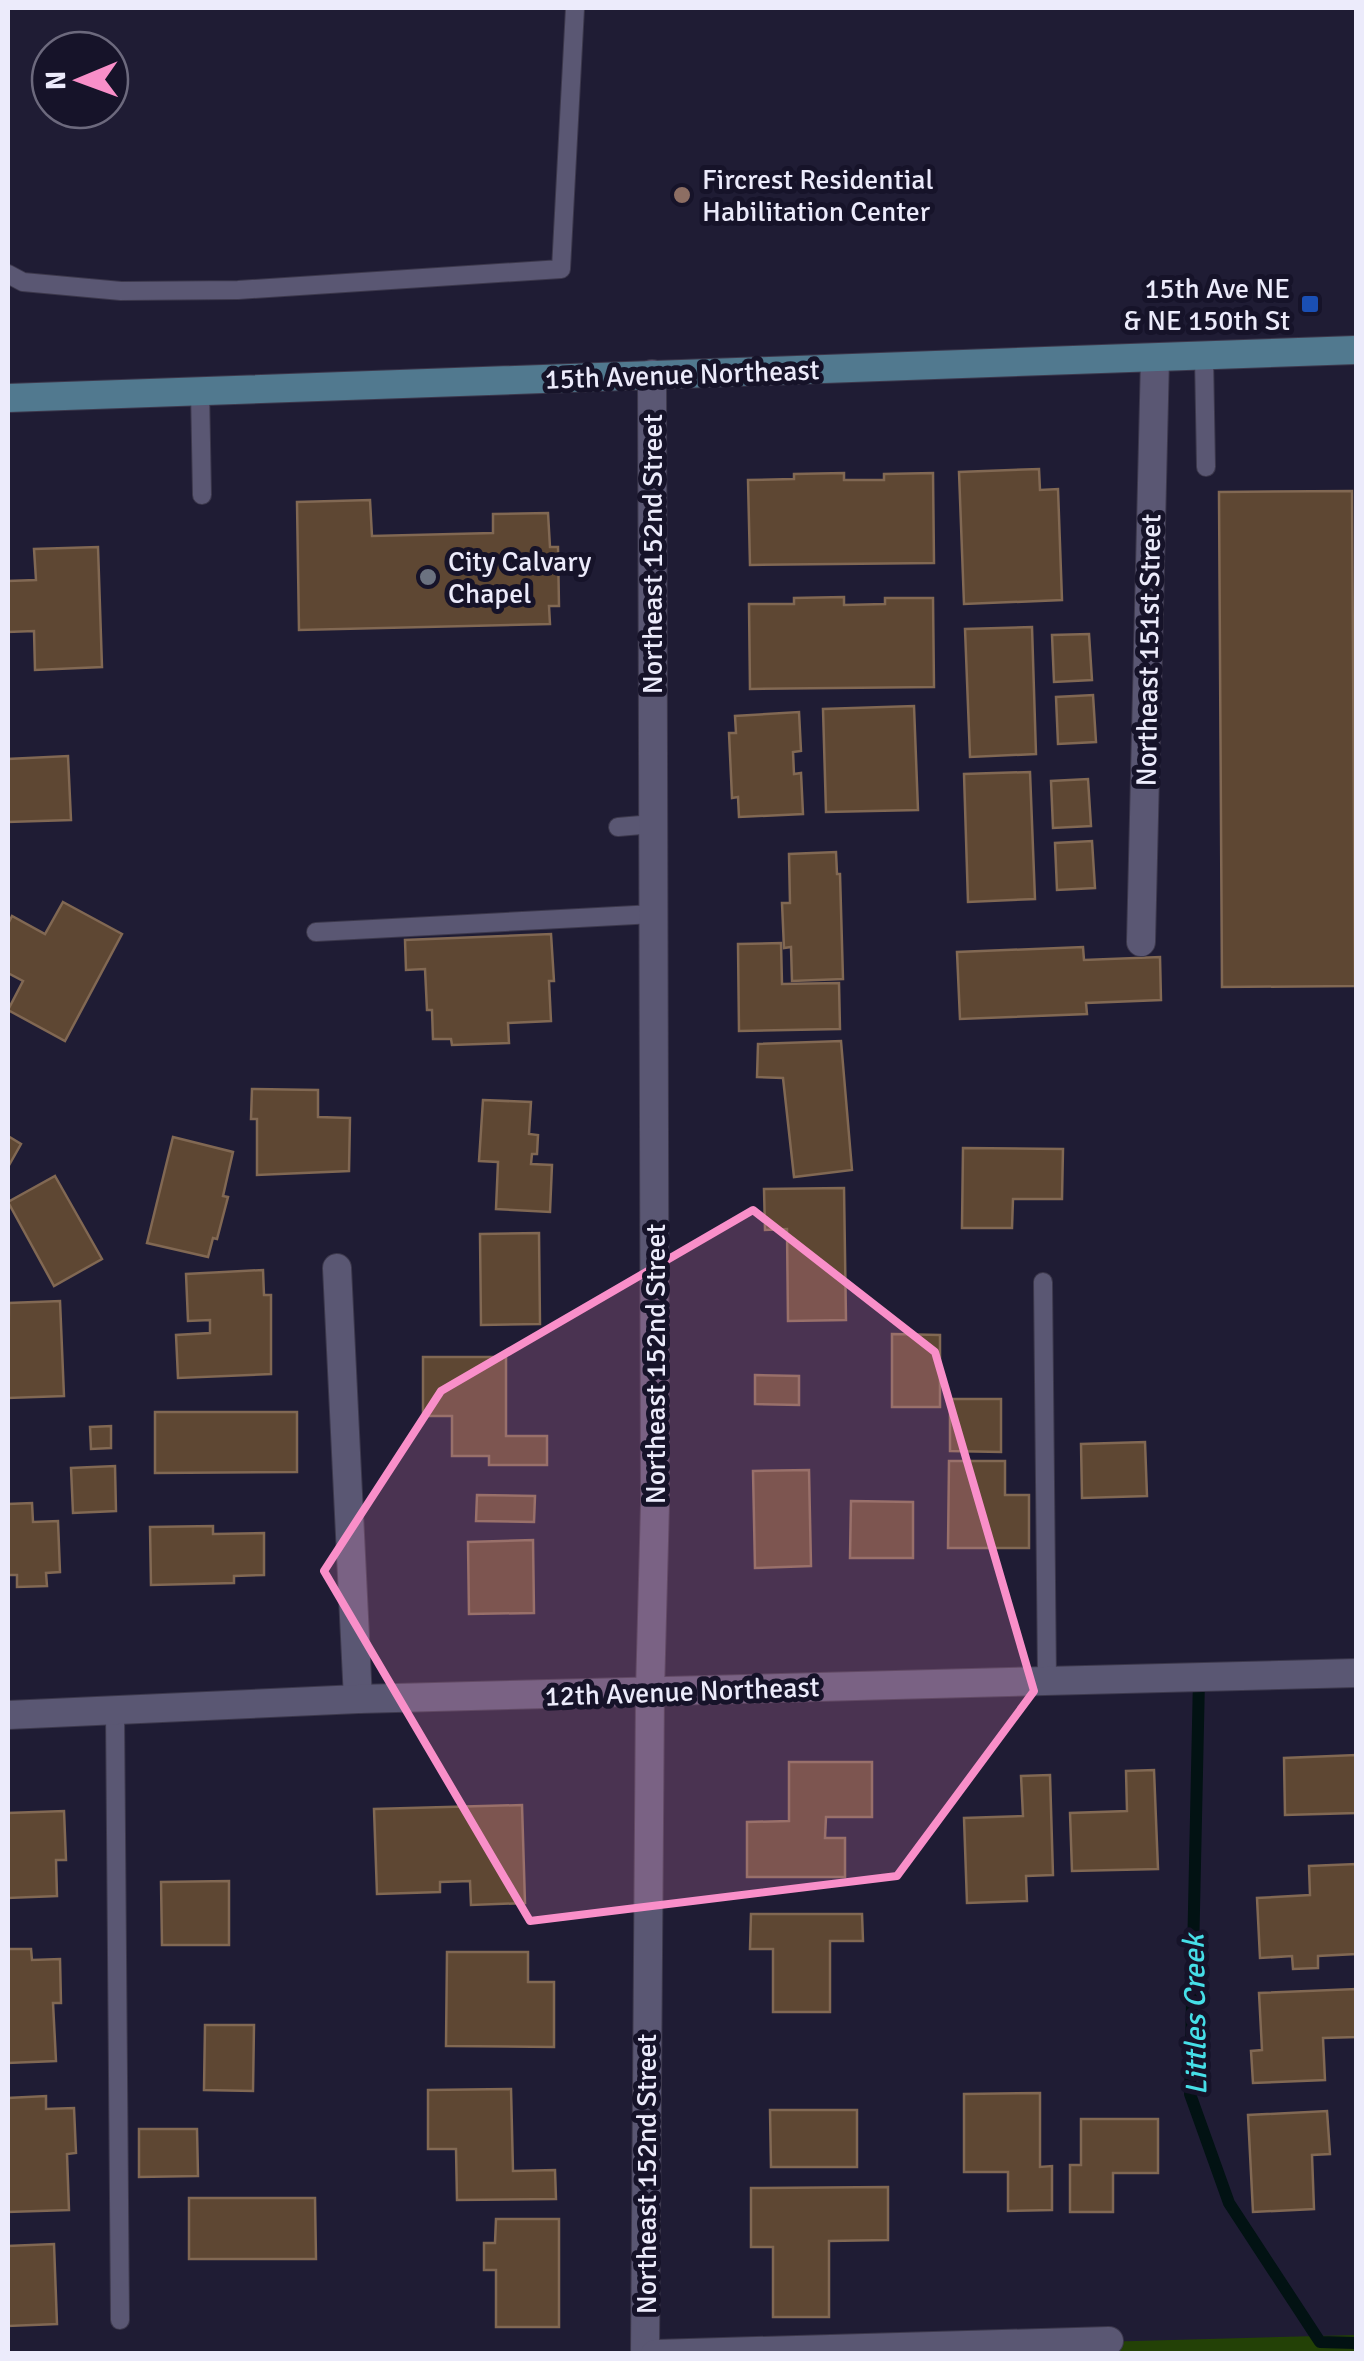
<svg xmlns="http://www.w3.org/2000/svg" width="1364" height="2361" font-family="Signika,sans-serif">
<style>
.green{fill:#234106}
.lines{fill:none;stroke-linecap:round;stroke-linejoin:round}
.stream{stroke:#021213;stroke-width:12}
.building{fill:#5e4733;stroke:#816853;stroke-width:2.5}
.service-casing{stroke:#3c384c;stroke-width:20}
.minor-casing{stroke:#3c384c;stroke-width:30}
.secondary-casing{stroke:#3c384c;stroke-width:30}
.service{stroke:#5a5773;stroke-width:18}
.minor{stroke:#5a5773;stroke-width:28}
.secondary{stroke:#51798f;stroke-width:28}
.marked{fill:#f98fc9;fill-opacity:0.2;stroke:#f98fc9;stroke-width:8;stroke-linejoin:round}
.education-dot{fill:#8d6e63;stroke:#161329;stroke-width:4}
.transit-dot{fill:#1a4fb4;stroke:#161329;stroke-width:4}
.worship-dot{fill:#6b7280;stroke:#161329;stroke-width:4}
.labels{text-anchor:middle;stroke-width:10;stroke-linejoin:round;paint-order:stroke}
.poi-label{font-size:28px;fill:#ecebfb;stroke:#161329;text-anchor:start}
.street-label{font-size:28px;fill:#ecebfb;stroke:#161329}
.water-label{font-size:30px;font-style:italic;fill:#46dfe8;stroke:#161329}
</style>
<rect width="100%" height="100%" fill="#1f1c34"/>
<!-- green -->
<polygon class="green" points="1356,2335 1356,2354 655,2354"/>
<g class="lines">
<!-- stream -->
<polyline class="stream" points="1199,1679 1190,2094 1229,2203 1320,2342 1356,2343"/>
</g>
<!-- building -->
<g class="building">
<polygon points="1039,469 1040,490 1058,489 1062,600 964,604 959,472"/>
<polygon points="844,473 844,480 884,480 884,474 933,473 934,563 750,565 748,480 794,479 794,474"/>
<polygon points="1352,491 1355,986 1222,987 1219,492"/>
<polygon points="370,500 372,536 493,533 493,514 548,513 550,547 558,547 559,606 549,606 550,624 299,630 297,502"/>
<polygon points="98,547 102,667 35,670 34,631 8,632 8,581 36,580 34,549"/>
<polygon points="844,597 844,605 885,604 885,598 933,598 934,687 750,689 749,604 794,604 794,598"/>
<polygon points="1032,627 1036,754 970,757 965,629"/>
<polygon points="1089,634 1092,680 1054,682 1052,635"/>
<polygon points="1093,695 1096,742 1058,744 1056,697"/>
<polygon points="914,706 918,810 826,812 823,709"/>
<polygon points="799,712 801,751 793,752 794,774 801,773 803,814 739,817 738,797 732,798 729,733 736,733 735,716"/>
<polygon points="68,756 71,820 8,822 8,759"/>
<polygon points="1030,772 1035,899 968,902 964,774"/>
<polygon points="1088,779 1091,826 1053,828 1051,781"/>
<polygon points="1092,841 1095,888 1057,890 1055,843"/>
<polygon points="836,852 837,874 840,874 843,979 792,981 791,947 784,948 782,903 790,903 789,854"/>
<polygon points="63,902 122,934 65,1041 8,1010 23,981 8,973 8,924 12,916 45,934"/>
<polygon points="551,934 554,981 549,981 551,1021 508,1023 509,1043 452,1045 451,1039 433,1039 432,1010 427,1010 425,969 406,970 405,940"/>
<polygon points="781,943 782,984 839,983 840,1029 739,1031 738,944"/>
<polygon points="1083,947 1084,960 1160,957 1161,1000 1086,1003 1087,1014 960,1019 957,952"/>
<polygon points="841,1041 852,1170 794,1177 783,1078 757,1077 758,1044"/>
<polygon points="252,1089 318,1090 318,1117 350,1118 349,1171 257,1175 257,1119 251,1119"/>
<polygon points="483,1100 531,1102 529,1134 538,1135 537,1154 532,1154 531,1164 552,1165 550,1212 496,1209 498,1162 479,1161"/>
<polygon points="8,1136 21,1144 8,1167"/>
<polygon points="173,1137 233,1152 223,1196 228,1197 217,1239 213,1238 208,1257 147,1243"/>
<polygon points="963,1148 1063,1149 1062,1199 1013,1199 1012,1228 962,1228"/>
<polygon points="55,1176 102,1259 54,1286 8,1202"/>
<polygon points="844,1188 846,1320 788,1321 787,1229 765,1230 764,1189"/>
<polygon points="539,1233 540,1324 481,1325 480,1234"/>
<polygon points="263,1270 264,1295 271,1295 271,1374 178,1378 176,1335 210,1333 210,1320 188,1321 186,1274"/>
<polygon points="60,1301 64,1396 8,1398 9,1303"/>
<polygon points="892,1334 940,1335 940,1407 892,1407"/>
<polygon points="423,1357 506,1357 506,1436 547,1436 547,1465 489,1465 489,1456 452,1456 452,1416 423,1416"/>
<polygon points="755,1375 799,1376 799,1405 755,1404"/>
<polygon points="950,1399 1001,1399 1001,1452 950,1451"/>
<polygon points="155,1412 297,1412 297,1472 155,1473"/>
<polygon points="111,1426 111,1448 91,1449 90,1427"/>
<polygon points="1145,1442 1147,1496 1082,1498 1081,1444"/>
<polygon points="949,1461 1005,1461 1005,1495 1029,1495 1029,1548 948,1548"/>
<polygon points="115,1466 116,1511 73,1513 71,1468"/>
<polygon points="809,1470 811,1566 755,1568 753,1471"/>
<polygon points="477,1495 535,1496 534,1522 476,1521"/>
<polygon points="851,1501 913,1502 913,1558 850,1558"/>
<polygon points="32,1503 33,1522 58,1521 60,1572 46,1573 47,1586 17,1587 17,1575 8,1575 8,1504"/>
<polygon points="213,1526 213,1534 264,1533 264,1575 234,1576 234,1583 151,1585 150,1527"/>
<polygon points="533,1540 534,1613 469,1614 468,1542"/>
<polygon points="1356,1755 1356,1813 1285,1815 1284,1758"/>
<polygon points="789,1762 872,1762 872,1817 826,1817 825,1838 845,1838 845,1877 747,1877 747,1822 789,1821"/>
<polygon points="1154,1770 1158,1869 1072,1871 1070,1813 1127,1811 1126,1771"/>
<polygon points="1050,1775 1053,1875 1026,1876 1027,1901 967,1903 964,1818 1023,1816 1021,1776"/>
<polygon points="522,1805 525,1903 471,1905 470,1881 440,1882 440,1892 377,1894 374,1809"/>
<polygon points="64,1811 66,1860 56,1860 57,1896 8,1898 8,1813"/>
<polygon points="1356,1864 1356,1954 1318,1956 1318,1968 1293,1969 1292,1956 1260,1958 1257,1898 1310,1895 1309,1866"/>
<polygon points="229,1881 229,1945 162,1945 161,1882"/>
<polygon points="751,1914 862,1914 863,1941 830,1941 830,2012 773,2012 773,1949 750,1949"/>
<polygon points="8,1949 31,1949 32,1960 60,1959 61,2003 53,2003 56,2061 8,2063"/>
<polygon points="447,1952 528,1952 528,1982 554,1982 554,2047 446,2046"/>
<polygon points="1356,1989 1356,2037 1323,2038 1325,2080 1253,2083 1251,2051 1262,2050 1259,1993"/>
<polygon points="205,2025 254,2025 253,2091 204,2090"/>
<polygon points="511,2089 513,2171 555,2170 556,2199 457,2200 456,2149 428,2149 428,2090"/>
<polygon points="1040,2093 1040,2167 1052,2166 1052,2210 1008,2211 1008,2172 964,2172 964,2094"/>
<polygon points="46,2096 46,2109 74,2108 76,2153 67,2154 69,2210 8,2212 8,2098"/>
<polygon points="770,2110 857,2110 857,2167 771,2167"/>
<polygon points="1327,2111 1330,2154 1312,2155 1314,2209 1253,2212 1248,2115"/>
<polygon points="1081,2119 1158,2119 1158,2173 1113,2173 1113,2212 1070,2212 1070,2165 1081,2165"/>
<polygon points="139,2129 197,2129 198,2176 139,2177"/>
<polygon points="888,2187 888,2240 829,2241 829,2317 773,2317 773,2247 751,2247 751,2188"/>
<polygon points="189,2198 315,2198 316,2259 189,2259"/>
<polygon points="496,2219 559,2219 559,2327 496,2327 496,2270 484,2270 484,2243 495,2243"/>
<polygon points="54,2244 57,2324 8,2326 8,2246"/>
</g>
<g class="lines">
<defs>
<g id="service">
<polyline points="8,274 23,282 121,291 238,290 561,269 575,8"/>
<polyline points="1204,357 1206,467"/>
<polyline points="200,390 202,495"/>
<polyline points="618,827 653,824"/>
<polyline points="316,932 654,914"/>
<polyline points="1043,1282 1047,1680"/>
<polyline points="115,1711 120,2320"/>
</g>
<g id="minor">
<polyline points="1141,942 1155,358"/>
<polyline points="337,1268 358,1699"/>
<polyline points="8,1715 358,1699 1356,1673"/>
<polyline points="645,2354 650,1692 655,1504 652,374"/>
<polyline points="655,2354 1109,2341"/>
</g>
<polyline id="secondary" points="8,398 1356,350"/>
</defs>
<!-- service casing -->
<use href="#service" class="service-casing"/>
<!-- minor casing -->
<use href="#minor" class="minor-casing"/>
<!-- secondary casing -->
<use href="#secondary" class="secondary-casing"/>
<!-- service -->
<use href="#service" class="service"/>
<!-- minor -->
<use href="#minor" class="minor"/>
<!-- secondary -->
<use href="#secondary" class="secondary"/>
</g>
<!-- marked area -->
<path class="marked" d="M753,1210L935,1352L1034,1691L897,1876L530,1921L324,1571L441,1391Z"/>
<!-- markers -->
<circle class="education-dot" cx="682" cy="195" r="10"/>
<rect class="transit-dot" x="1300" y="294" width="20" height="20" rx="5"/>
<circle class="worship-dot" cx="428" cy="577" r="10"/>
<g class="labels">
<!-- poi labels -->
<g class="poi-label">
<text x="702" y="189">Fircrest Residential<tspan x="702" dy="32">Habilitation Center</tspan></text>
<text x="1290" y="298" text-anchor="end">15th Ave NE<tspan x="1290" dy="32">&amp; NE 150th St</tspan></text>
<text x="448" y="571">City Calvary<tspan x="448" dy="32">Chapel</tspan></text>
</g>
<!-- street labels -->
<g class="street-label">
<text transform="translate(682 374) rotate(-2)" y="10">15th Avenue Northeast</text>
<text transform="translate(652 554) rotate(-90)" y="10">Northeast 152nd Street</text>
<text transform="translate(1148 650) rotate(-89)" y="10">Northeast 151st Street</text>
<text transform="translate(655 1364) rotate(-90)" y="10">Northeast 152nd Street</text>
<text transform="translate(682 1691) rotate(-2)" y="10">12th Avenue Northeast</text>
<text transform="translate(646 2174) rotate(-90)" y="10">Northeast 152nd Street</text>
</g>
<!-- water labels -->
<g class="water-label">
<text transform="translate(1195 2015) rotate(-91)" y="10">Littles Creek</text>
</g>
</g>
<!-- border -->
<rect width="1364" height="2361" fill="none" stroke="#ecebfb" stroke-width="20"/>
<!-- north arrow -->
<g transform="translate(80 80) rotate(269)"><circle r="48" fill="#161329" stroke="#6c697d" stroke-width="2.5"/>
<path d="M0-8L18 38L0 25L-18 38Z" fill="#f98fc9"/>
<text y="-15" font-size="28" font-weight="bold" text-anchor="middle" fill="#ecebfb">N</text>
</g>
</svg>
